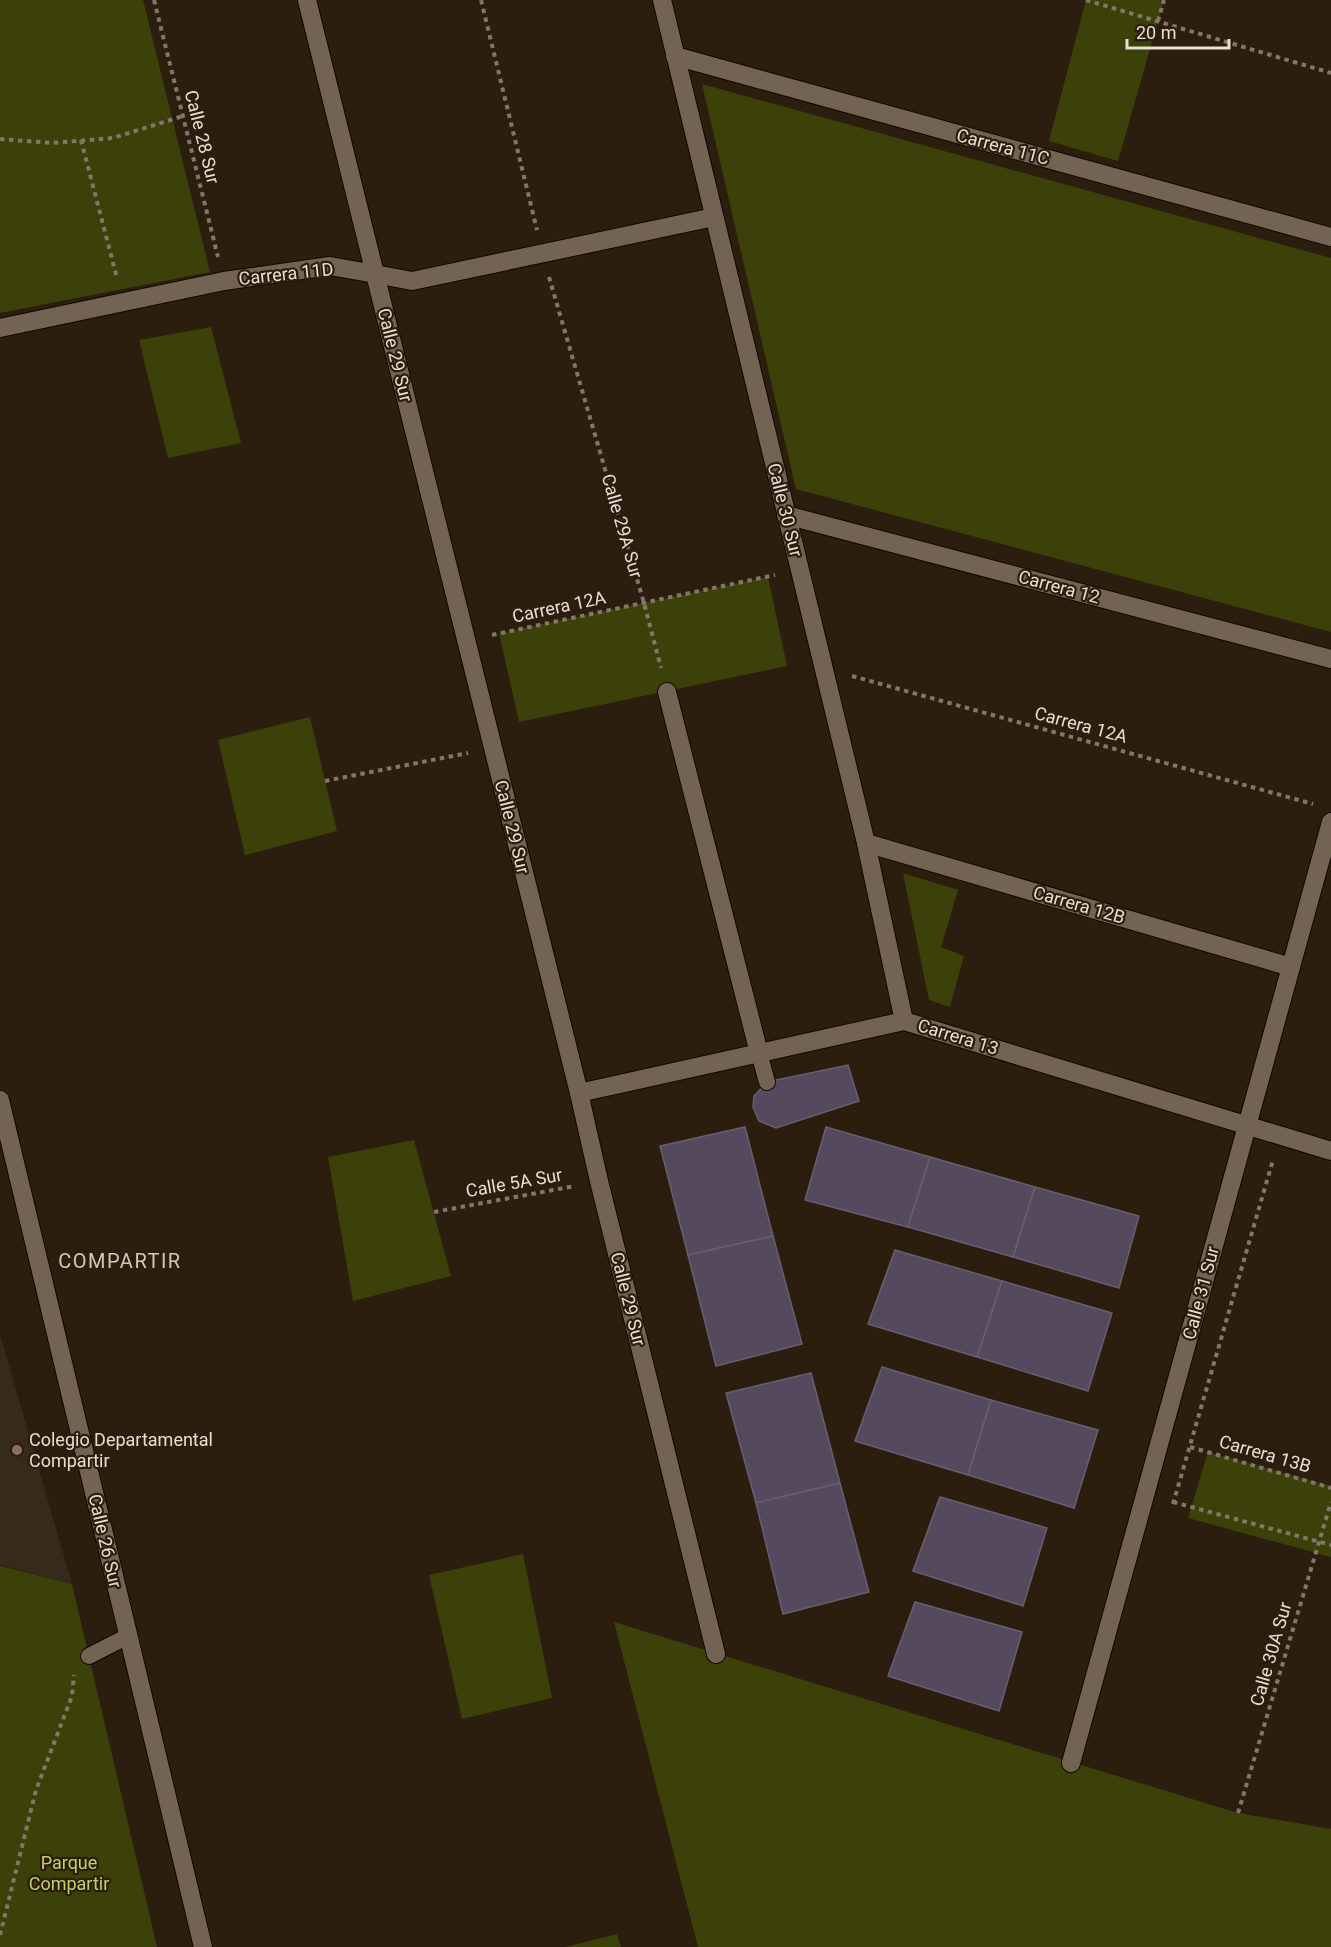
<svg xmlns="http://www.w3.org/2000/svg" width="1331" height="1947" font-family="Roboto,sans-serif">
<style>
.education{fill:#352a1b}
.green{fill:#3b4108}
.building{fill:#554a5d;stroke:#685e71;stroke-width:1.5}
.lines{fill:none;stroke-linecap:round;stroke-linejoin:round}
.lane-casing{stroke:#130700;stroke-width:18}
.street-casing{stroke:#130700;stroke-width:20}
.secondary-casing{stroke:#130700;stroke-width:20}
.path{stroke:#82766a;stroke-width:4;stroke-dasharray:4.5 4.5;stroke-linecap:butt}
.lane{stroke:#736352;stroke-width:16}
.street{stroke:#736352;stroke-width:18}
.secondary{stroke:#736352;stroke-width:18}
.education-dot{fill:#8d6e63;stroke:#2b1e0f;stroke-width:2}
.labels{text-anchor:middle;stroke-width:4.5;stroke-linejoin:round;paint-order:stroke}
.street-label{font-size:18px;fill:#e7ded4;stroke:#2b1e0f}
.poi-label{font-size:18px;fill:#e7ded4;stroke:#2b1e0f;text-anchor:start}
.park-label{font-size:18px;fill:#c1d169;stroke:#2b1e0f}
.neighbourhood-label{font-size:20px;letter-spacing:1.5px;fill:#d8c6b3;stroke:#2b1e0f}
</style>
<rect width="100%" height="100%" fill="#2b1e0f"/>
<!-- education -->
<polygon class="education" points="0,1334 72,1584 0,1565"/>
<!-- green -->
<g class="green">
<polygon points="0,0 143,0 210,272 0,313"/>
<polygon points="1086,0 1164,0 1118,161 1049,141"/>
<polygon points="702,84 1331,258 1331,632 796,489"/>
<polygon points="211,327 241,443 168,458 139,340"/>
<polygon points="768,577 787,666 519,722 499,633"/>
<polygon points="310,717 337,831 245,855 218,740"/>
<polygon points="903,873 958,890 941,947 964,956 950,1007 929,1000"/>
<polygon points="414,1140 451,1276 353,1301 328,1157"/>
<polygon points="1208,1452 1331,1486 1331,1557 1188,1518"/>
<polygon points="523,1554 552,1698 462,1719 429,1575"/>
<polygon points="0,1566 72,1584 157,1947 0,1947"/>
<polygon points="614,1622 1238,1813 1331,1829 1331,1947 698,1947"/>
<polygon points="617,1934 621,1947 565,1947"/>
</g>
<!-- building -->
<g class="building">
<polygon points="848,1065 859,1101 776,1128 759,1121 753,1107 754,1096 767,1082"/>
<polygon points="745,1127 773,1236 688,1255 660,1146"/>
<polygon points="826,1127 930,1157 908,1227 805,1200"/>
<polygon points="930,1157 1035,1187 1013,1257 908,1227"/>
<polygon points="1035,1187 1139,1216 1119,1288 1013,1257"/>
<polygon points="773,1236 802,1344 716,1366 688,1255"/>
<polygon points="895,1250 1002,1281 977,1357 868,1324"/>
<polygon points="1002,1281 1112,1313 1088,1391 977,1357"/>
<polygon points="882,1367 991,1400 968,1475 855,1441"/>
<polygon points="811,1373 840,1483 756,1503 726,1393"/>
<polygon points="991,1400 1098,1430 1074,1508 968,1475"/>
<polygon points="840,1483 869,1592 783,1614 756,1503"/>
<polygon points="940,1497 1047,1528 1023,1606 913,1571"/>
<polygon points="915,1602 1022,1632 999,1711 888,1676"/>
</g>
<g class="lines">
<defs>
<g id="lane">
<polyline points="759,1053 767,1082"/>
<polyline points="89,1656 128,1636"/>
</g>
<g id="street">
<polyline points="662,0 866,843 904,1021"/>
<polyline points="675,56 1331,237"/>
<polyline points="714,217 412,281 375,274 579,1093 599,1181 716,1654"/>
<polyline points="786,515 1331,659"/>
<polyline points="667,692 759,1053"/>
<polyline points="866,843 1291,967"/>
<polyline points="579,1093 904,1021 1331,1151"/>
<polyline points="1071,1763 1331,822"/>
</g>
<g id="secondary">
<polyline points="0,328 224,281 330,266 375,274 307,0"/>
<polyline points="0,1100 203,1947"/>
</g>
</defs>
<!-- lane casing -->
<use href="#lane" class="lane-casing"/>
<!-- street casing -->
<use href="#street" class="street-casing"/>
<!-- secondary casing -->
<use href="#secondary" class="secondary-casing"/>
<!-- path -->
<g class="path">
<polyline points="154,0 218,257"/>
<polyline points="481,0 537,230"/>
<polyline points="1086,0 1331,73"/>
<polyline points="1158,21 1164,0"/>
<polyline points="0,139 52,143 113,138 183,116"/>
<polyline points="81,140 117,278"/>
<polyline points="549,277 644,603 661,668"/>
<polyline points="492,635 775,575"/>
<polyline points="852,676 1313,804"/>
<polyline points="325,781 468,753"/>
<polyline points="434,1212 575,1186"/>
<polyline points="1190,1447 1331,1488"/>
<polyline points="1173,1502 1331,1545"/>
<polyline points="1173,1504 1273,1160"/>
<polyline points="1238,1813 1331,1502"/>
<polyline points="0,1935 36,1790 72,1696 74,1675"/>
</g>
<!-- lane -->
<use href="#lane" class="lane"/>
<!-- street -->
<use href="#street" class="street"/>
<!-- secondary -->
<use href="#secondary" class="secondary"/>
</g>
<!-- markers -->
<circle class="education-dot" cx="17" cy="1450" r="6"/>
<g class="labels">
<!-- street labels -->
<g class="street-label">
<text transform="translate(202 137) rotate(76)" y="6">Calle 28 Sur</text>
<text transform="translate(1003 147) rotate(15)" y="6">Carrera 11C</text>
<text transform="translate(286 274) rotate(-6)" y="6">Carrera 11D</text>
<text transform="translate(395 355) rotate(76)" y="6">Calle 29 Sur</text>
<text transform="translate(785 510) rotate(76)" y="6">Calle 30 Sur</text>
<text transform="translate(622 526) rotate(74)" y="6">Calle 29A Sur</text>
<text transform="translate(1059 587) rotate(15)" y="6">Carrera 12</text>
<text transform="translate(559 607) rotate(-12)" y="6">Carrera 12A</text>
<text transform="translate(1081 725) rotate(15)" y="6">Carrera 12A</text>
<text transform="translate(512 827) rotate(76)" y="6">Calle 29 Sur</text>
<text transform="translate(1079 905) rotate(16)" y="6">Carrera 12B</text>
<text transform="translate(958 1037) rotate(17)" y="6">Carrera 13</text>
<text transform="translate(514 1183) rotate(-10)" y="6">Calle 5A Sur</text>
<text transform="translate(1201 1293) rotate(-75)" y="6">Calle 31 Sur</text>
<text transform="translate(628 1299) rotate(76)" y="6">Calle 29 Sur</text>
<text transform="translate(1265 1454) rotate(16)" y="6">Carrera 13B</text>
<text transform="translate(105 1541) rotate(77)" y="6">Calle 26 Sur</text>
<text transform="translate(1271 1654) rotate(-74)" y="6">Calle 30A Sur</text>
</g>
<!-- poi labels -->
<g class="poi-label">
<text x="29" y="1446">Colegio Departamental<tspan x="29" dy="21">Compartir</tspan></text>
</g>
<!-- park labels -->
<g class="park-label">
<text x="69" y="1869">Parque<tspan x="69" dy="21">Compartir</tspan></text>
</g>
<!-- neighbourhood labels -->
<g class="neighbourhood-label">
<text x="120" y="1268">COMPARTIR</text>
</g>
</g>
<!-- scale -->
<path d="M1127 39v9h102v-9" fill="none" stroke="#e7ded4" stroke-width="3"/>
<text x="1136" y="39" font-size="18" fill="#e7ded4" stroke="#2b1e0f" stroke-width="4.5" paint-order="stroke">20 m</text>
</svg>
